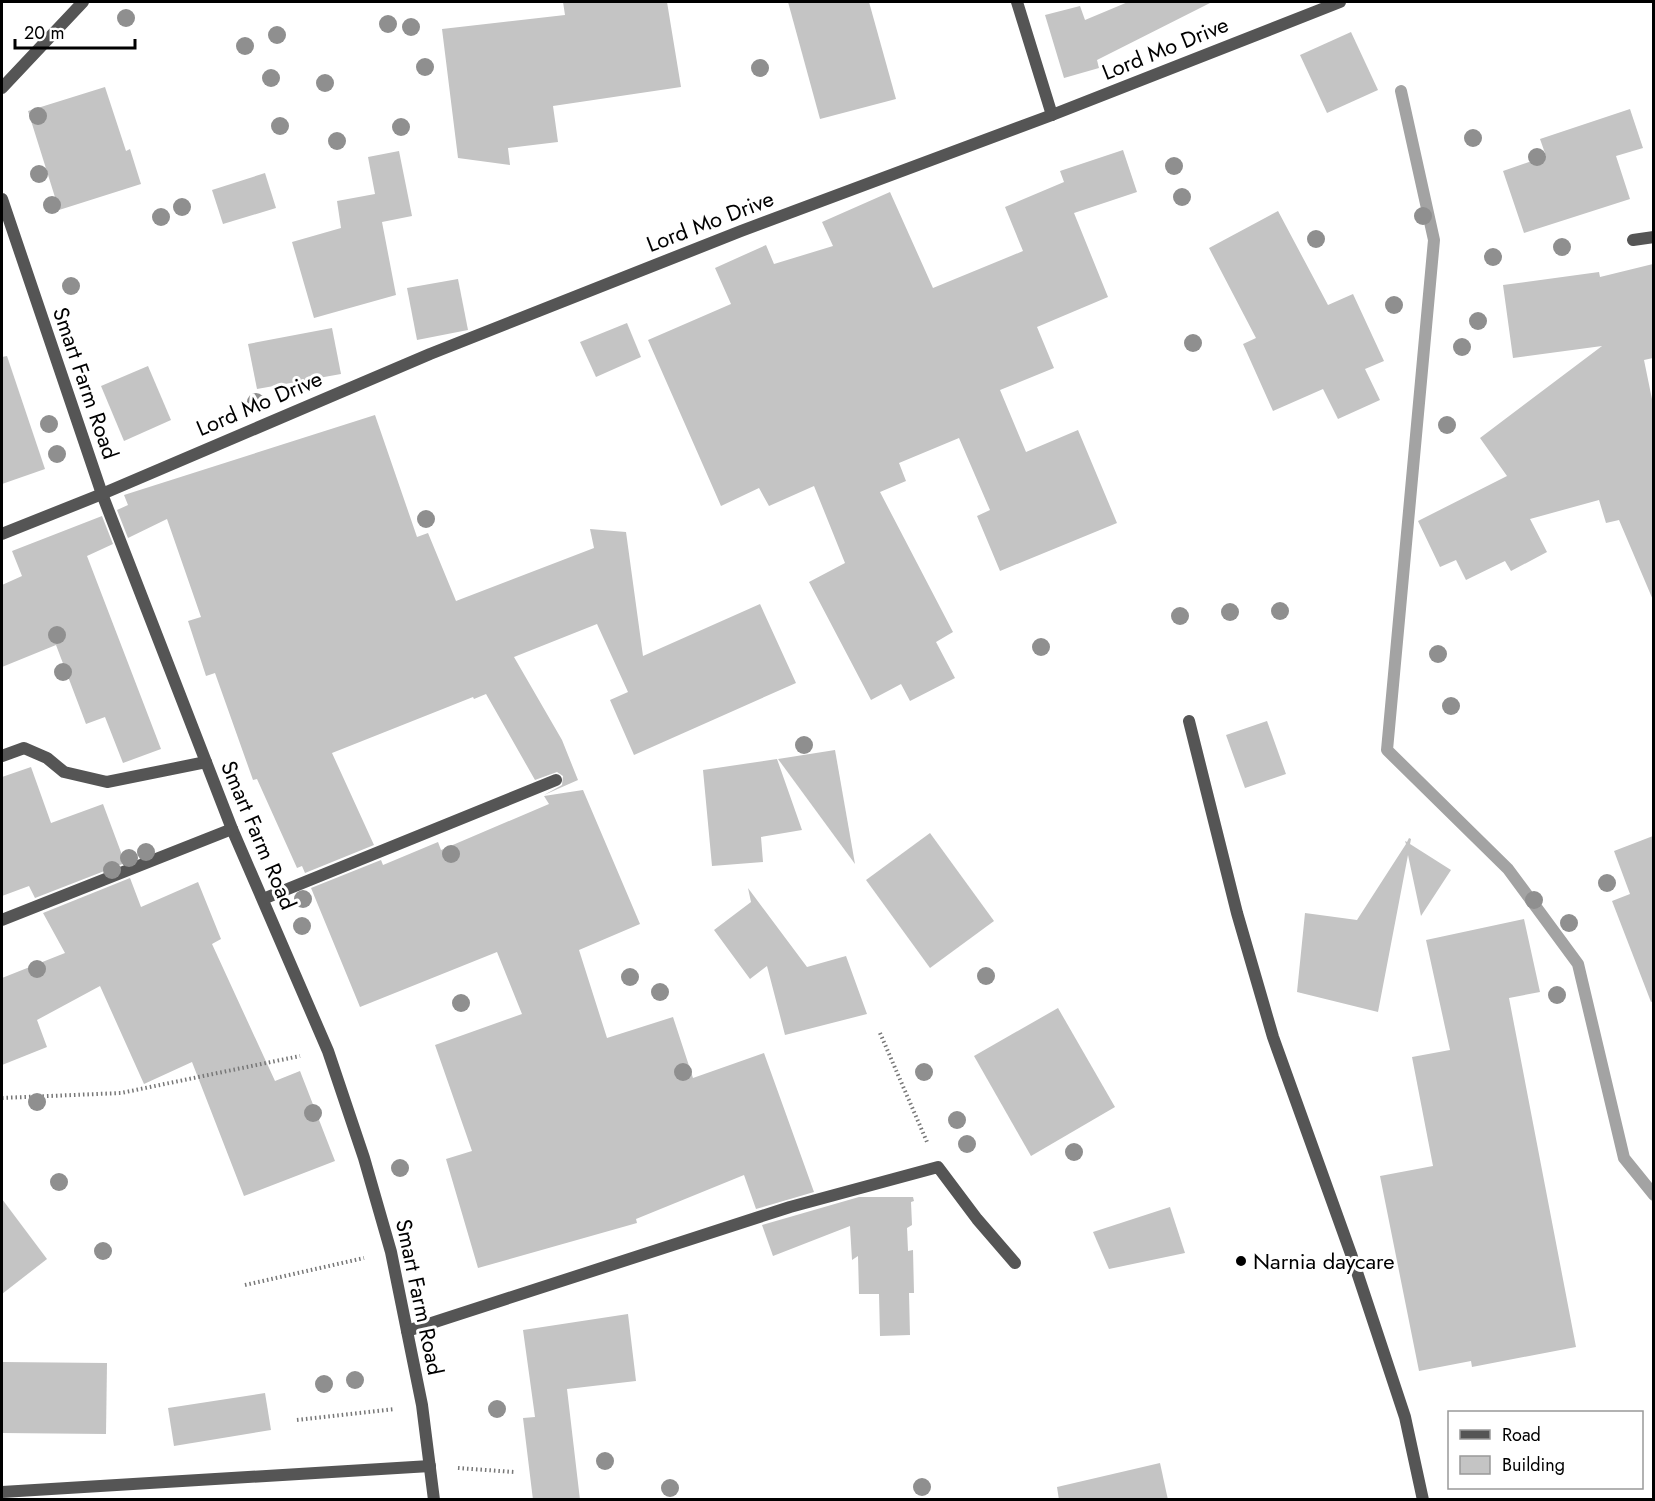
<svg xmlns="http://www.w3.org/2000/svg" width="1655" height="1501" font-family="Jost,sans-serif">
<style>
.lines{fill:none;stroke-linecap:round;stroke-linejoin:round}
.stream{stroke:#a3a3a3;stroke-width:12}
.building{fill:#c4c4c4}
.path{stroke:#777;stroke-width:4;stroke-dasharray:1.5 3;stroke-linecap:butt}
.service{stroke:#555;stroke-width:12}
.minor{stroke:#555;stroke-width:12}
.tertiary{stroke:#555;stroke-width:12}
.tree{fill:#8f8f8f}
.poi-dot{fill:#000;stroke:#fff;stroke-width:2}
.labels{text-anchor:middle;stroke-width:6;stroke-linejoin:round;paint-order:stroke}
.street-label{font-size:22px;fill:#000;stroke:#fff}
.poi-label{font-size:22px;fill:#000;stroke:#fff;text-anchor:start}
</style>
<rect width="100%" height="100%" fill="#fff"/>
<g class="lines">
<!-- stream -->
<polyline class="stream" points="1401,91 1434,240 1387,750 1508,869 1578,964 1624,1158 1654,1195"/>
</g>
<!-- building -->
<g class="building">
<polygon points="563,2 667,2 681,87 553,106 558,142 508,148 510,165 458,158 442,29 565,15"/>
<polygon points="788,2 869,2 896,99 820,119"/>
<polygon points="1128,2 1212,2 1097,60 1099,68 1064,78 1045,15 1080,6 1085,20"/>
<polygon points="1351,32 1378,90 1327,113 1300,55"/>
<polygon points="105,87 126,151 130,149 141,184 59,210 28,111"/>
<polygon points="1630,109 1643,148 1616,156 1630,199 1524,233 1503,171 1546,156 1540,139"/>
<polygon points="1123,150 1137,192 1074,213 1108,297 1037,327 1054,368 1000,390 1026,452 1078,430 1117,523 1000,571 977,516 990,510 959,438 899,463 906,481 880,492 953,632 936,642 955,678 910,701 901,684 871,700 809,582 845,563 814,486 769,506 759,488 721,506 648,340 731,304 715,268 766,245 774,264 833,246 822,222 890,192 933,288 1023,251 1005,207 1064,182 1060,171"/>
<polygon points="399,151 412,216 382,222 396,295 314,318 292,242 341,228 337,201 375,194 368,157"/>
<polygon points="265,173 276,208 223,224 212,190"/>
<polygon points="1278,211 1328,305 1353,294 1384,361 1365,369 1380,400 1338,419 1323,389 1273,411 1243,344 1256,338 1209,248"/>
<polygon points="1653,264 1653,358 1644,360 1653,404 1653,600 1619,520 1606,523 1599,500 1530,519 1547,552 1511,571 1505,561 1466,580 1456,560 1440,567 1418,521 1507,476 1480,438 1602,346 1513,358 1503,285 1599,272 1600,277"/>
<polygon points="458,279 468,330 417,340 407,288"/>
<polygon points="627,323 641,357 596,377 580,342"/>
<polygon points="332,328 341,374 257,389 248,344"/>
<polygon points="7,356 45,469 2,484 2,357"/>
<polygon points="148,366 171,420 124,441 101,386"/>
<polygon points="375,415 417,537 428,533 456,601 594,548 590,529 626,532 643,656 760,604 796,683 634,755 610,700 628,692 597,624 514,657 562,740 578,780 544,795 562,785 563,776 557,772 535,780 486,694 474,699 473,697 332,753 374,845 305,873 302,866 297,868 257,779 253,780 215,673 206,676 188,621 201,617 167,519 128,538 117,510 128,505 124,495"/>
<polygon points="102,516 113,544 87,556 161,749 123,763 105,717 86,724 56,645 2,667 2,585 22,576 12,551"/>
<polygon points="1267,721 1286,774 1245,788 1226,735"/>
<polygon points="835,750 855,864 778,759"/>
<polygon points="777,759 802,830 761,837 763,862 712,866 703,770"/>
<polygon points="31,767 51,823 103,804 125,863 35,898 29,886 2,896 2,777"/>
<polygon points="583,790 640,924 579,950 607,1038 673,1017 693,1078 764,1053 814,1192 756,1209 744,1175 636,1219 637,1223 478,1268 446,1159 472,1151 435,1045 522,1014 497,952 360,1007 311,888 381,860 383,865 438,842 441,850 549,804 544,796"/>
<polygon points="930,833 994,921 930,968 866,880"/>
<polygon points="1653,836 1653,1001 1651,1002 1612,901 1630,894 1614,851"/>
<polygon points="1409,838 1411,839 1410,844 1451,870 1421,916 1408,855 1378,1012 1297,992 1305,913 1357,920 1406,844 1405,841 1407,842"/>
<polygon points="130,878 141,907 198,882 221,939 212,944 275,1081 300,1071 335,1161 244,1196 192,1062 144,1084 100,986 37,1020 47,1047 2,1065 2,978 65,953 43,913"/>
<polygon points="748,888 807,967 846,956 867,1014 785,1035 767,966 750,979 714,930 751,902"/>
<polygon points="1524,919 1540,992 1509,998 1576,1347 1472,1367 1471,1361 1419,1371 1380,1176 1433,1166 1412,1057 1450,1050 1426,940"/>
<polygon points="1058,1008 1115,1107 1031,1156 974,1056"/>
<polygon points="859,1197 913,1197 914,1201 911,1202 912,1225 907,1228 908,1251 913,1250 914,1293 909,1293 910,1335 880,1336 879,1294 859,1294 858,1256 852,1260 850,1226 773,1256 762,1225"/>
<polygon points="2,1199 47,1259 2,1294"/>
<polygon points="1170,1207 1185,1253 1109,1269 1093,1232"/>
<polygon points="628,1314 636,1381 567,1389 580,1500 533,1500 523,1418 535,1417 523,1330"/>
<polygon points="2,1362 107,1363 106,1434 2,1433"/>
<polygon points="265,1393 271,1430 174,1446 168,1408"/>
<polygon points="1160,1463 1168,1500 1059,1500 1057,1487"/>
</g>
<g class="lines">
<!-- path -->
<g class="path">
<polyline points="880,1033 927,1142"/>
<polyline points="2,1098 121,1093 300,1056"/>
<polyline points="245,1285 364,1258"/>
<polyline points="297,1420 395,1409"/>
<polyline points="458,1468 514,1472"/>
</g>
<!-- service -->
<polyline class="service" points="2,756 24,748 47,758 64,772 107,782 206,762"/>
<!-- minor -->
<g class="minor">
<polyline points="1017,2 1052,115"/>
<polyline points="2,88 83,2"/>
<polyline points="2,199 102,494 232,829 328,1051 364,1158 391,1252 422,1405 434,1500"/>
<polyline points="1633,240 1654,237"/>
<polyline points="1189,721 1237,913 1273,1037 1351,1254 1405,1417 1423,1500"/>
<polyline points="263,899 556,780"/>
<polyline points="2,920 232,829"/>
<polyline points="407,1331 790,1207 938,1167 977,1219 1015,1263"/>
<polyline points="2,1492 430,1466"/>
</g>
<!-- tertiary -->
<polyline class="tertiary" points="2,534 102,494 430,354 741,231 1052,115 1340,2"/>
</g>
<!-- trees -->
<g class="tree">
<circle cx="126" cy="18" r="9"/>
<circle cx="388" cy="24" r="9"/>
<circle cx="411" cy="27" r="9"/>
<circle cx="277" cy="35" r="9"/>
<circle cx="245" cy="46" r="9"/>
<circle cx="425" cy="67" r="9"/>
<circle cx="760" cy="68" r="9"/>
<circle cx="271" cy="78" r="9"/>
<circle cx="325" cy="83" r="9"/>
<circle cx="38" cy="116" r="9"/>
<circle cx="280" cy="126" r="9"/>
<circle cx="401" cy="127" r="9"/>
<circle cx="1473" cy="138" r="9"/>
<circle cx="337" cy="141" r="9"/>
<circle cx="1537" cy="157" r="9"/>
<circle cx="1174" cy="166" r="9"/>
<circle cx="39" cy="174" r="9"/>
<circle cx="1182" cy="197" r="9"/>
<circle cx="52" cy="205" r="9"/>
<circle cx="182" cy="207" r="9"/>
<circle cx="1423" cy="216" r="9"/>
<circle cx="161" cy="217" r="9"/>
<circle cx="1316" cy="239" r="9"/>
<circle cx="1562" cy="247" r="9"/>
<circle cx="1493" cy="257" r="9"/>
<circle cx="71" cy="286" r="9"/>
<circle cx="1394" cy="305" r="9"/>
<circle cx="1478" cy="321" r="9"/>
<circle cx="1193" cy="343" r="9"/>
<circle cx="1462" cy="347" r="9"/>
<circle cx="256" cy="402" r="9"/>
<circle cx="49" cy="424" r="9"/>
<circle cx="1447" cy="425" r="9"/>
<circle cx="57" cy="454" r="9"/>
<circle cx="426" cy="519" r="9"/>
<circle cx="1280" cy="611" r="9"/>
<circle cx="1230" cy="612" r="9"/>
<circle cx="1180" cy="616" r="9"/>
<circle cx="57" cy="635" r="9"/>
<circle cx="1041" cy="647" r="9"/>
<circle cx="1438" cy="654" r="9"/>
<circle cx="63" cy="672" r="9"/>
<circle cx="1451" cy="706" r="9"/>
<circle cx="804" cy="745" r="9"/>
<circle cx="146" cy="852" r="9"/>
<circle cx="451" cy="854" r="9"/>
<circle cx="129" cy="858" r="9"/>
<circle cx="112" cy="870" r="9"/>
<circle cx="1607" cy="883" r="9"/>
<circle cx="303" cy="899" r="9"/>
<circle cx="1534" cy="900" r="9"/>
<circle cx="1569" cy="923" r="9"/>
<circle cx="302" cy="926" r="9"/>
<circle cx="37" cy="969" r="9"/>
<circle cx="986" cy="976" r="9"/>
<circle cx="630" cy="977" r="9"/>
<circle cx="660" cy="992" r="9"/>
<circle cx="1557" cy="995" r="9"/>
<circle cx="461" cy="1003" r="9"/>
<circle cx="683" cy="1072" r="9"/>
<circle cx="924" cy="1072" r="9"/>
<circle cx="37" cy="1102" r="9"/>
<circle cx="313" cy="1113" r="9"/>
<circle cx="957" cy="1120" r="9"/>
<circle cx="967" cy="1144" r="9"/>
<circle cx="1074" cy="1152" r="9"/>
<circle cx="400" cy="1168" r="9"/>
<circle cx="59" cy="1182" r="9"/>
<circle cx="103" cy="1251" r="9"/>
<circle cx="355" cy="1380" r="9"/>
<circle cx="324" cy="1384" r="9"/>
<circle cx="497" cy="1409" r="9"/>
<circle cx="605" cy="1461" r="9"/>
<circle cx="922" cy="1487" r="9"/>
<circle cx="670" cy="1488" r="9"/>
</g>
<!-- markers -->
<circle class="poi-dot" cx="1241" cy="1261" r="6"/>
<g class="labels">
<!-- street labels -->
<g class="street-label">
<text transform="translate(1165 48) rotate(-22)" y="8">Lord Mo Drive</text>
<text transform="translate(710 221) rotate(-21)" y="8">Lord Mo Drive</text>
<text transform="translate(86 383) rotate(71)" y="8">Smart Farm Road</text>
<text transform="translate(259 403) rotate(-23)" y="8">Lord Mo Drive</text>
<text transform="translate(259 835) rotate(67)" y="8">Smart Farm Road</text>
<text transform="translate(420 1297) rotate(78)" y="8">Smart Farm Road</text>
</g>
<!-- poi labels -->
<g class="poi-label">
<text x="1253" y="1269">Narnia daycare</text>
</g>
</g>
<!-- border -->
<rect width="1655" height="1501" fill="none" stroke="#000000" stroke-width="6"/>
<!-- legend -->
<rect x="1448" y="1411" width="195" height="78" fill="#ffffff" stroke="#999999" stroke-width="1.5"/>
<rect x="1460" y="1430" width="30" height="9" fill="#555555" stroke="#999999" stroke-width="1.5"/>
<text x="1502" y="1441" font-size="18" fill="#000000">Road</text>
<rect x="1460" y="1456" width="30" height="18" fill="#c4c4c4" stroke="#999999" stroke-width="1.5"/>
<text x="1502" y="1471" font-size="18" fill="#000000">Building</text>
<!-- scale -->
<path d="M15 39v9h120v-9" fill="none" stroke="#000000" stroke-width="3"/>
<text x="24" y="39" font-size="18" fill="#000000" stroke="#ffffff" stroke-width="4.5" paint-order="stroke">20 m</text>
</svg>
